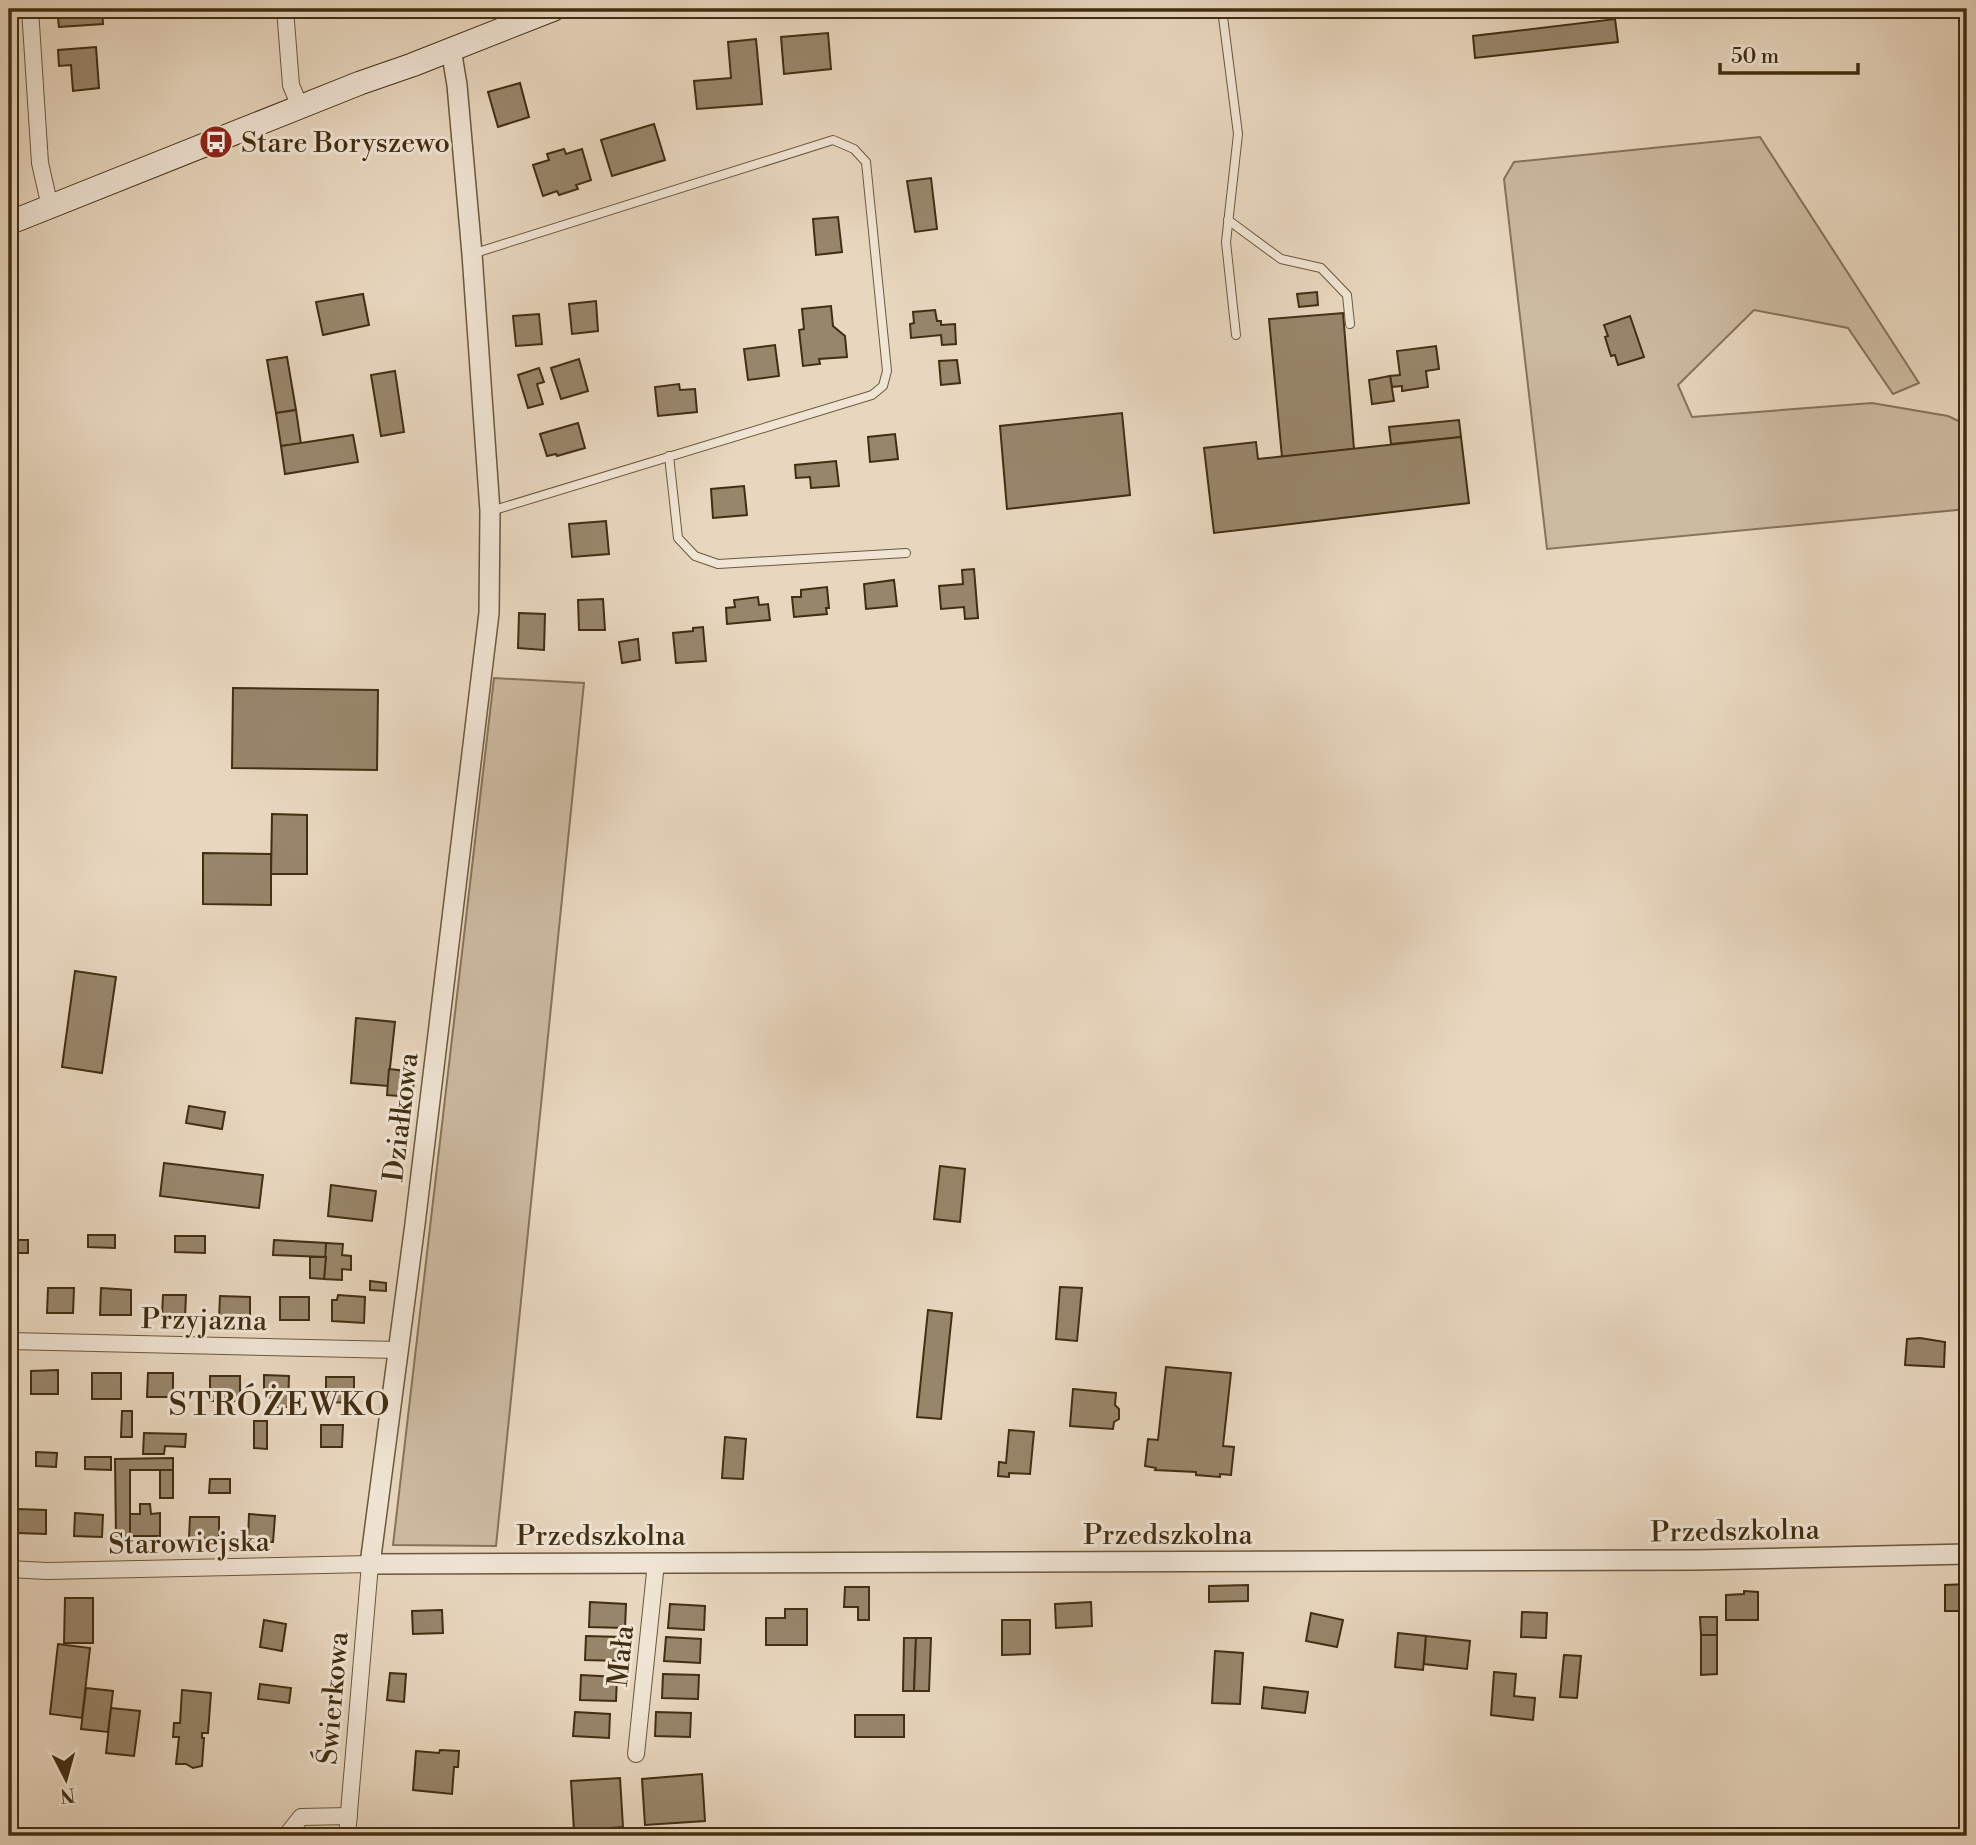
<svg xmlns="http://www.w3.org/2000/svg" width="1976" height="1845" font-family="'Libre Bodoni',serif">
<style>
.green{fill:#ccbaa1;stroke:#867459;stroke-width:2}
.building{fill:#98866b;stroke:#412e11;stroke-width:2}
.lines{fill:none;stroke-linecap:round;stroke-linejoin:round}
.service-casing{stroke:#6b583c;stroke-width:10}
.minor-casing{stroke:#6b583c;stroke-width:18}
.tertiary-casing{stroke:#6b583c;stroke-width:22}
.secondary-casing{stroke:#412e11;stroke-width:25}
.service{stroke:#f0e5d5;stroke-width:8}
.minor{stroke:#f0e5d5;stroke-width:16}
.tertiary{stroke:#f0e5d5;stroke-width:19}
.secondary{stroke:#f0e5d5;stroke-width:23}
.labels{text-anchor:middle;stroke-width:6;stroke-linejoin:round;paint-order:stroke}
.poi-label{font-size:28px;fill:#412e11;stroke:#f0e5d5;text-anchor:start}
.street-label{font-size:28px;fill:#412e11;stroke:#f0e5d5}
.quarter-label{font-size:32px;letter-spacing:2px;fill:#412e11;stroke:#f0e5d5}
</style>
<rect width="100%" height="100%" fill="#e8d7bf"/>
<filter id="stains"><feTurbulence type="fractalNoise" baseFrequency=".00286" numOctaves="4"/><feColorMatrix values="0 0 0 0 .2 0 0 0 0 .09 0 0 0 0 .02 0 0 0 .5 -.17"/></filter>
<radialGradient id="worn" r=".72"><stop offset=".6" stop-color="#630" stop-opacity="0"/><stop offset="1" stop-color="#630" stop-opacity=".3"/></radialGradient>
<!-- green -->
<g class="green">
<polygon points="1760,137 1919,383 1893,394 1848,328 1754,310 1678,385 1692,417 1872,403 1948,416 1967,425 1967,509 1547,549 1504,179 1514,162"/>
<polygon points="494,678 584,683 496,1546 393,1545"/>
</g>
<!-- building -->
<g class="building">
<polygon points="57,9 102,9 103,24 59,27"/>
<polygon points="1615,19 1618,42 1475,58 1473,36"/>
<polygon points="828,33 831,69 784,74 781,37"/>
<polygon points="756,39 762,104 697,109 694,81 731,78 728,42"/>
<polygon points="96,47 99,88 73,91 71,65 59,66 58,50"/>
<polygon points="520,83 529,117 498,127 488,92"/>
<polygon points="654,124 665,160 612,176 601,140"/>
<polygon points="564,149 566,154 582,149 591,180 576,185 578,189 559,195 557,191 543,196 533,165 549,160 547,154"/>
<polygon points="931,178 937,229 915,232 907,181"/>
<polygon points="838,217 842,252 816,255 813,219"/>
<polygon points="1317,292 1318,305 1299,307 1297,294"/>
<polygon points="363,294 369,325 323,335 316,302"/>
<polygon points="596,301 598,331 572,334 569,304"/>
<polygon points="831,306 833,326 845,336 847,357 819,359 820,364 803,366 799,330 804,329 802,309"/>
<polygon points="935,310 937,321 941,321 941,325 955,324 956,344 942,345 941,335 911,338 910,324 914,323 913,312"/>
<polygon points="1343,313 1354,449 1282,457 1269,319"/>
<polygon points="539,314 542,344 516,346 513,316"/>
<polygon points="1630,316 1644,357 1618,365 1615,355 1611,356 1605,337 1608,336 1604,325"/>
<polygon points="775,345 779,376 748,380 744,349"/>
<polygon points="1436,346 1439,369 1426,371 1428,387 1402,391 1402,386 1392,387 1390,376 1400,375 1397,351"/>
<polygon points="287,357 296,410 276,413 267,360"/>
<polygon points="579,359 588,391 561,399 551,368"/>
<polygon points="957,360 960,383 941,385 939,361"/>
<polygon points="539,368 544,382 537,384 543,404 528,408 518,375"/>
<polygon points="395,371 404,432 381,436 371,375"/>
<polygon points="1390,376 1394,401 1372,404 1369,380"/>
<polygon points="679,384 680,390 695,389 697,412 658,416 655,387"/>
<polygon points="296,410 301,444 281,446 276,413"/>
<polygon points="1122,413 1130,495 1007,509 1000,426"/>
<polygon points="1459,420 1461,437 1391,444 1389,427"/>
<polygon points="578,423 585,448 557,456 556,454 547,456 540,434"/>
<polygon points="895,434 898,459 870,462 868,437"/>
<polygon points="353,435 358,462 285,474 281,446"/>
<polygon points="1461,437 1469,503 1214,533 1204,448 1256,442 1258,459"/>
<polygon points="836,461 839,486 811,488 810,477 796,478 795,465"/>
<polygon points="744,486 747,515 713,518 711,489"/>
<polygon points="606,521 609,554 572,557 569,524"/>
<polygon points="974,569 978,618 965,619 964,607 941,609 939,586 963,584 962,570"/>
<polygon points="894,580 897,606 866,609 864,584"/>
<polygon points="827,587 829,608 826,608 827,614 794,617 792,597 801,597 801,590"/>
<polygon points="758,597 759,605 768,604 770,620 727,624 726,608 735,607 734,600"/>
<polygon points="603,599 605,630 579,630 578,600"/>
<polygon points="519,613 545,614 544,650 518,648"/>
<polygon points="703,627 706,661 676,663 673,633 693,631 693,628"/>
<polygon points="638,639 640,660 622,663 619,642"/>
<polygon points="233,688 378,690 377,770 232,768"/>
<polygon points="272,814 307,815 307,874 271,874"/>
<polygon points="203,853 271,854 271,905 203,904"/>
<polygon points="75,971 116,977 102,1073 62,1067"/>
<polygon points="356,1018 395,1022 388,1086 351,1083"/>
<polygon points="389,1069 415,1072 412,1097 387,1095"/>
<polygon points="189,1106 225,1112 222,1129 186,1123"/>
<polygon points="164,1163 263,1175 259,1208 160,1196"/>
<polygon points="940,1166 965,1169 960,1222 934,1219"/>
<polygon points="331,1185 376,1191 372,1221 328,1216"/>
<polygon points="88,1235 115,1235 115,1248 88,1247"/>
<polygon points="175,1236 205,1236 205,1253 175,1252"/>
<rect x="9" y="1240" width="19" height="13"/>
<polygon points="274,1240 326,1243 326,1257 273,1255"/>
<polygon points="326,1243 343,1244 342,1255 351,1256 351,1270 342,1269 342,1280 324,1279"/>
<polygon points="310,1257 326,1257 324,1279 310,1278"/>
<polygon points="370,1281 386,1283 386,1291 370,1290"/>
<rect x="9" y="1287" width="6" height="27"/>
<polygon points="1060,1287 1082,1288 1077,1341 1056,1339"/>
<polygon points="48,1288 74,1288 73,1313 47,1313"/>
<polygon points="101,1288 131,1290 131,1315 100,1315"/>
<polygon points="163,1295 186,1295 185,1317 162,1316"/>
<polygon points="338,1295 365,1297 364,1323 332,1321 332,1300 337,1300"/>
<polygon points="220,1296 250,1297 250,1319 219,1319"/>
<rect x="280" y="1297" width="29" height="23"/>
<polygon points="928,1310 952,1313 941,1419 917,1417"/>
<polygon points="1920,1338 1945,1342 1944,1367 1905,1365 1907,1339"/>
<polygon points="1166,1367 1231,1373 1223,1446 1234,1447 1231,1475 1220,1474 1220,1477 1196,1475 1196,1472 1155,1470 1156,1468 1145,1466 1148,1439 1158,1440"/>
<polygon points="58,1370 58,1394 31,1394 31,1371"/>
<rect x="92" y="1373" width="29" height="26"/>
<polygon points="148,1373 173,1373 173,1397 147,1397"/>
<polygon points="264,1375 289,1376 288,1407 270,1407 271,1398 264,1398"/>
<rect x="210" y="1376" width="30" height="25"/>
<polygon points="326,1377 354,1377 354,1403 326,1402"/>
<polygon points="1073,1389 1116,1393 1115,1405 1119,1409 1119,1419 1114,1422 1113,1429 1070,1426"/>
<polygon points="122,1411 132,1411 132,1437 121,1437"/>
<polygon points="254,1421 267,1421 267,1449 254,1448"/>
<polygon points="321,1425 343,1425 342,1447 321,1447"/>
<polygon points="1009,1430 1034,1432 1030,1474 1009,1473 1009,1477 998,1476 999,1462 1006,1463"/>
<polygon points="144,1433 186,1434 185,1447 165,1446 164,1454 143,1454"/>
<polygon points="725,1437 746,1439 743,1479 722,1478"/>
<polygon points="36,1452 57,1453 56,1467 36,1466"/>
<polygon points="85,1457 111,1457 111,1470 85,1469"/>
<polygon points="173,1458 173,1470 130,1470 130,1536 116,1537 115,1459"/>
<rect x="160" y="1470" width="13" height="28"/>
<polygon points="210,1479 230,1479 230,1493 209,1493"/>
<polygon points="140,1504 150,1504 151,1514 160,1513 160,1536 130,1536 130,1514 140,1514"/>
<polygon points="17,1509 46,1510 46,1534 17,1533"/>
<polygon points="75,1513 103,1515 102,1537 74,1536"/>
<polygon points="249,1514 275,1516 273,1542 248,1541"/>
<polygon points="190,1517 219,1517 219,1539 189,1538"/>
<polygon points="1967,1584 1967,1611 1945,1611 1945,1585"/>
<polygon points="1248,1585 1248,1601 1209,1602 1209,1586"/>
<polygon points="845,1587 869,1587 869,1620 858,1620 858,1607 844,1607"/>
<polygon points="1744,1591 1758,1592 1758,1620 1726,1620 1726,1595 1744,1594"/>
<polygon points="65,1598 93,1598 93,1643 64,1643"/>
<polygon points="590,1602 626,1604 625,1628 589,1627"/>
<polygon points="1091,1602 1092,1626 1056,1628 1055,1604"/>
<polygon points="670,1604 705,1606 704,1630 668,1628"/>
<polygon points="785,1609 807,1609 807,1645 766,1645 766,1618 785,1618"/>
<polygon points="442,1610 443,1633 413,1634 412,1611"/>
<polygon points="1522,1612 1547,1613 1546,1638 1521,1637"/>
<polygon points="1311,1613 1343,1620 1337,1647 1306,1641"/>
<polygon points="1700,1617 1717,1617 1717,1635 1701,1635"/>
<polygon points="264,1620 286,1624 282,1651 260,1647"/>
<polygon points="1002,1620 1030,1620 1030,1654 1002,1655"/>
<polygon points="1398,1633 1426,1636 1423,1670 1395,1667"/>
<polygon points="1701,1635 1717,1635 1717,1674 1701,1675"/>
<polygon points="586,1636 622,1637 621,1661 585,1660"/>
<polygon points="1426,1636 1470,1641 1467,1669 1424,1664"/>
<polygon points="666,1637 701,1639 700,1663 664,1661"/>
<polygon points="904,1638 916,1638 914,1691 903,1691"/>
<polygon points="916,1638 931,1638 929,1691 914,1691"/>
<polygon points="58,1644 90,1648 82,1718 50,1714"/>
<polygon points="1215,1651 1243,1653 1240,1704 1212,1703"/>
<polygon points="1564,1655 1581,1656 1577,1698 1560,1697"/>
<polygon points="1494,1672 1516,1674 1514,1696 1535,1698 1533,1720 1491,1715"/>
<polygon points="390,1673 406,1674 404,1702 387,1700"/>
<polygon points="663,1674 699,1675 698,1699 662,1698"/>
<polygon points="581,1675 617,1677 616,1701 580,1700"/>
<polygon points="260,1684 291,1688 289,1703 258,1699"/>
<polygon points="1264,1687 1308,1692 1305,1713 1262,1708"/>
<polygon points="86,1688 113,1691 108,1732 81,1729"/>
<polygon points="182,1690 211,1693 208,1733 202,1733 202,1738 204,1738 202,1766 193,1768 186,1764 176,1764 179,1737 173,1737 174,1723 180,1723"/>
<polygon points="111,1708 140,1711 134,1756 106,1753"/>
<polygon points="575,1712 610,1714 609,1738 573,1736"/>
<polygon points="656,1712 691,1713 690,1737 655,1736"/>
<rect x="855" y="1715" width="49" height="22"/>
<polygon points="440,1750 459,1751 458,1767 454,1767 452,1794 413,1790 416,1751 439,1753"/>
<polygon points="702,1774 705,1821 645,1825 642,1779"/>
<polygon points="620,1778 623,1827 574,1831 571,1781"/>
<polygon points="9,1829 17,1830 16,1836 9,1836"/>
</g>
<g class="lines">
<defs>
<g id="service">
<polyline points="1222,9 1238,134 1226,242 1236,335"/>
<polyline points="1228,220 1281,259 1321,268 1347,295 1350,324"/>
<polyline points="472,254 833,140 854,149 866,162 887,371 883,386 872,395 491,511"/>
<polyline points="669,456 678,538 695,556 718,564 906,553"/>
</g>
<g id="minor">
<polyline points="30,9 40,163 50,207"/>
<polyline points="285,9 291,85 300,107"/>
<polyline points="9,1341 398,1350"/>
<polyline points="9,1569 47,1571 370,1564 347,1836"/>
<polyline points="636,1754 656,1563"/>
<polyline points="286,1836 301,1817 349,1816"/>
</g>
<polyline id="tertiary" points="451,49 457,85 472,254 490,511 489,613 415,1224 370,1564 1697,1560 1967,1554"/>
<polyline id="secondary" points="9,223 360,83 412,65 554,9"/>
</defs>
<!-- service casing -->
<use href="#service" class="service-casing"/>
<!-- minor casing -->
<use href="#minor" class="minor-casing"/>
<!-- tertiary casing -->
<use href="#tertiary" class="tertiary-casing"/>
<!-- secondary casing -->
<use href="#secondary" class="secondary-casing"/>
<!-- service -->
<use href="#service" class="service"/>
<!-- minor -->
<use href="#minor" class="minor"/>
<!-- tertiary -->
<use href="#tertiary" class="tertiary"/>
<!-- secondary -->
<use href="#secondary" class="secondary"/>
</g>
<!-- icons -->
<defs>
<symbol id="bus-disc" viewBox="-11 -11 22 22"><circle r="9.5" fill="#8f2418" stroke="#f0e5d5"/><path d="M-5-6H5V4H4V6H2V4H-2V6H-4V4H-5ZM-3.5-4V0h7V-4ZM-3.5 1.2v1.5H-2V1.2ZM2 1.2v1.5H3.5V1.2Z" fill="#fff"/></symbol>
</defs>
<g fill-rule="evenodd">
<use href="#bus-disc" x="197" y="123" width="38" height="38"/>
</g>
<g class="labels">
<!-- poi labels -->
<g class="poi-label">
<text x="241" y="152">Stare Boryszewo</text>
</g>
<!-- street labels -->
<g class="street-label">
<text transform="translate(400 1117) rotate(-83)" y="10">Działkowa</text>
<text transform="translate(204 1319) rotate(1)" y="10">Przyjazna</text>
<text transform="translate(1735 1530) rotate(-1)" y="10">Przedszkolna</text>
<text x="1168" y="1544">Przedszkolna</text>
<text x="601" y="1545">Przedszkolna</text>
<text transform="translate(189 1542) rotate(-1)" y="10">Starowiejska</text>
<text transform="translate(620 1656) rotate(-84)" y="10">Mała</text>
<text transform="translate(332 1698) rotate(-85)" y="10">Świerkowa</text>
</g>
<!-- quarter labels -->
<g class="quarter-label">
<text x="280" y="1415">STRÓŻEWKO</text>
</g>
</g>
<!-- margin -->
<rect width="1976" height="1845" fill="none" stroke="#e8d7bf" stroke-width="35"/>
<rect x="10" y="10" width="1955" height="1824" fill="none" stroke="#412e11" stroke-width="3.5"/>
<rect x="18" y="18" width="1941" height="1810" fill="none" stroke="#412e11" stroke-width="2"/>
<!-- north arrow -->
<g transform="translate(66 1779) rotate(174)" stroke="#f0e5d5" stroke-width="5" paint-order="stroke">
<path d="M0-5L12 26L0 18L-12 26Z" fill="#412e11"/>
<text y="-10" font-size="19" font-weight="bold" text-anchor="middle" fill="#412e11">N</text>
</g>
<!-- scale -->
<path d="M1720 63v10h138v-10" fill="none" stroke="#412e11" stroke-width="3.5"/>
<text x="1731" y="63" font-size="21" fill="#412e11" stroke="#f0e5d5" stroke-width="5" paint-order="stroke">50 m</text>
<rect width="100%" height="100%" filter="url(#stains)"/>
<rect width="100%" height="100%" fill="url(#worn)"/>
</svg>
